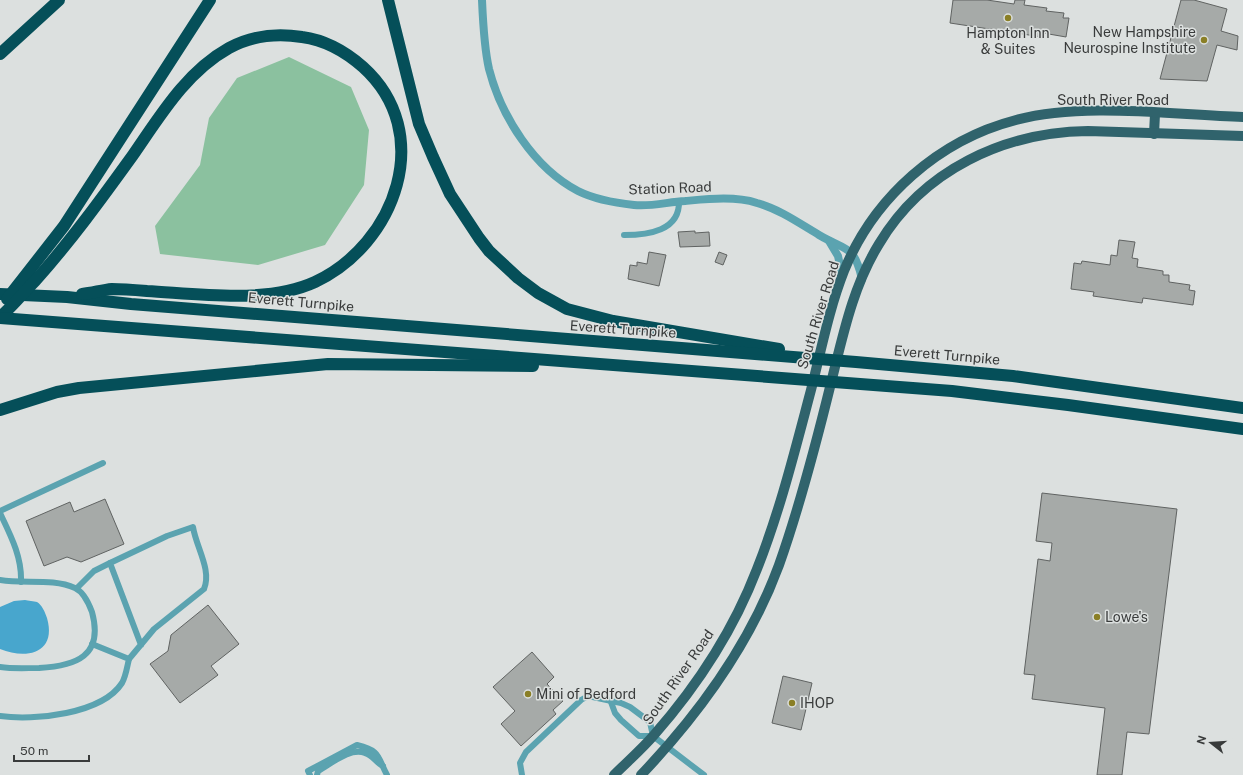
<svg xmlns="http://www.w3.org/2000/svg" width="1243" height="775" font-family="'Public Sans',sans-serif">
<style>
.green{fill:#8bc19f}
.water{fill:#48a6cd}
.building{fill:#a6aaa8;stroke:#606362}
.lines{fill:none;stroke-linecap:round;stroke-linejoin:round}
.service{stroke:#5ba3b0;stroke-width:6}
.minor{stroke:#5ba3b0;stroke-width:8}
.primary{stroke:#30636c;stroke-width:10}
.motorway{stroke:#054f59;stroke-width:12}
.poi-dot{fill:#8a7f26;stroke:#dce0df;stroke-width:1.5}
.labels{text-anchor:middle;stroke-width:3;stroke-linejoin:round;paint-order:stroke}
.poi-label{font-size:14px;fill:#393b3b;stroke:#dce0df;text-anchor:start}
.street-label{font-size:14px;fill:#393b3b;stroke:#dce0df}
</style>
<rect width="100%" height="100%" fill="#dce0df"/>
<!-- green -->
<polygon class="green" points="289,57 351,87 369,130 364,185 325,245 258,265 160,254 155,226 200,165 209,118 237,78"/>
<!-- water -->
<path class="water" d="M25,600C28,601 34,601 37,602C42,605 45,612 47,618C57,653 27,660 0,649V607L14,601Z"/>
<!-- building -->
<g class="building">
<polygon points="953,0 987,0 1014,4 1015,0 1025,0 1024,5 1047,8 1046,11 1064,13 1063,18 1069,18 1066,37 1043,33 1042,37 950,23"/>
<polygon points="1181,0 1194,0 1227,9 1221,31 1238,36 1237,50 1217,45 1207,81 1160,79"/>
<polygon points="695,231 695,233 709,232 710,246 680,247 678,232"/>
<polygon points="1119,240 1135,242 1132,258 1138,259 1137,267 1163,271 1163,275 1169,275 1169,282 1190,285 1189,290 1195,291 1193,305 1143,298 1142,303 1093,296 1094,292 1071,289 1074,263 1081,264 1082,261 1110,265 1111,255 1117,256"/>
<polygon points="649,252 666,255 659,286 628,279 630,265 637,266 637,262 647,264"/>
<polygon points="719,252 727,255 723,265 715,262"/>
<polygon points="1042,493 1177,509 1149,734 1127,732 1122,775 1097,775 1105,708 1032,699 1035,675 1024,674 1038,559 1050,561 1052,543 1036,541"/>
<polygon points="105,499 124,544 81,562 67,557 44,566 26,521 70,502 74,512"/>
<polygon points="208,605 239,644 211,666 218,675 180,703 150,664 168,651 171,635"/>
<polygon points="532,652 554,677 547,684 563,701 553,710 556,714 521,746 501,724 515,711 493,687"/>
<polygon points="783,676 812,683 801,730 772,723"/>
</g>
<g class="lines">
<!-- service -->
<g class="service">
<path d="M624,235C648,235 680,231 679,201"/>
<polyline points="0,511 103,463"/>
<path d="M0,513C11,536 22,557 21,582"/>
<path d="M0,580C24,584 53,578 75,588C84,592 89,604 92,612C104,656 76,666 39,668C26,668 13,669 0,667"/>
<polyline points="77,588 94,571 110,563"/>
<path d="M129,659L154,629L204,589C212,570 196,547 193,527L167,536L110,563L141,645"/>
<polyline points="611,702 615,713 621,720 639,736 653,736 704,775"/>
<path d="M0,716C34,721 102,714 122,683C126,676 127,667 129,659L92,644"/>
<path d="M310,775L308,771L357,745C381,751 377,756 387,775"/>
<path d="M317,775L318,771C331,764 350,747 365,753C373,755 376,763 383,766"/>
<polyline points="522,775 520,763 526,752 581,700 588,696 621,703 630,707 650,722 653,736"/>
</g>
<!-- minor -->
<g class="minor">
<path d="M482,0C483,23 484,47 489,69C501,116 534,168 578,191C594,199 615,203 634,205C650,207 668,202 685,201C708,199 735,196 757,203C779,209 799,223 819,235C846,251 854,244 862,279"/>
<polyline points="829,241 838,256 842,275"/>
</g>
<!-- primary -->
<g class="primary">
<polyline points="1154,134 1155,114"/>
<path d="M614,775C627,762 642,749 654,735C697,686 734,629 757,569C780,511 795,450 811,390C821,351 829,309 844,271C874,197 939,140 1016,120C1085,102 1172,115 1243,117"/>
<path d="M641,775C699,714 750,644 779,565C800,506 816,444 831,383C843,335 853,286 879,244C923,170 1004,132 1088,131L1243,136"/>
</g>
<!-- motorway -->
<g class="motorway">
<polyline points="388,0 419,124 433,157 450,194 479,238 489,251 518,278 538,293 567,309 613,321 779,349"/>
<polyline points="0,54 59,0"/>
<polyline points="0,294 67,297 131,304 856,362 1013,376 1243,408"/>
<polyline points="7,299 64,226 210,0"/>
<path d="M0,317C13,306 23,293 35,281C70,242 102,198 133,155C160,116 186,72 229,48C251,36 277,33 302,37C325,40 346,52 363,67C436,133 396,244 315,282C267,304 199,294 147,291C135,290 123,289 112,289C102,290 92,293 82,294"/>
<polyline points="0,318 952,391 1068,405 1243,429"/>
<polyline points="0,410 57,392 79,388 328,364 533,366"/>
</g>
</g>
<!-- markers -->
<g class="poi-dot">
<circle cx="1008" cy="18" r="4"/>
<circle cx="1204" cy="40" r="4"/>
<circle cx="1097" cy="617" r="4"/>
<circle cx="528" cy="694" r="4"/>
<circle cx="792" cy="703" r="4"/>
</g>
<g class="labels">
<!-- poi labels -->
<g class="poi-label">
<text x="1196" y="37" text-anchor="end">New Hampshire<tspan x="1196" dy="16">Neurospine Institute</tspan></text>
<text x="1008" y="38" text-anchor="middle">Hampton Inn<tspan x="1008" dy="16">&amp; Suites</tspan></text>
<text x="1105" y="622">Lowe's</text>
<text x="536" y="699">Mini of Bedford</text>
<text x="800" y="708">IHOP</text>
</g>
<!-- street labels -->
<g class="street-label">
<text x="1113" y="105">South River Road</text>
<text transform="translate(670 188) rotate(-2)" y="5">Station Road</text>
<text transform="translate(301 302) rotate(5)" y="5">Everett Turnpike</text>
<text transform="translate(818 315) rotate(-73)" y="5">South River Road</text>
<text transform="translate(623 329) rotate(4)" y="5">Everett Turnpike</text>
<text transform="translate(947 355) rotate(5)" y="5">Everett Turnpike</text>
<text transform="translate(678 677) rotate(-55)" y="5">South River Road</text>
</g>
</g>
<!-- north arrow -->
<g transform="translate(1211 743) rotate(287)" stroke="#dce0df" stroke-width="3" paint-order="stroke">
<path d="M0-3L7 15L0 10L-7 15Z" fill="#393b3b"/>
<text y="-6" font-size="11" font-weight="bold" text-anchor="middle" fill="#393b3b">N</text>
</g>
<!-- scale -->
<path d="M14 755v6h75v-6" fill="none" stroke="#393b3b" stroke-width="2"/>
<text x="20" y="755" font-size="12" fill="#393b3b" stroke="#dce0df" stroke-width="3" paint-order="stroke">50 m</text>
</svg>
